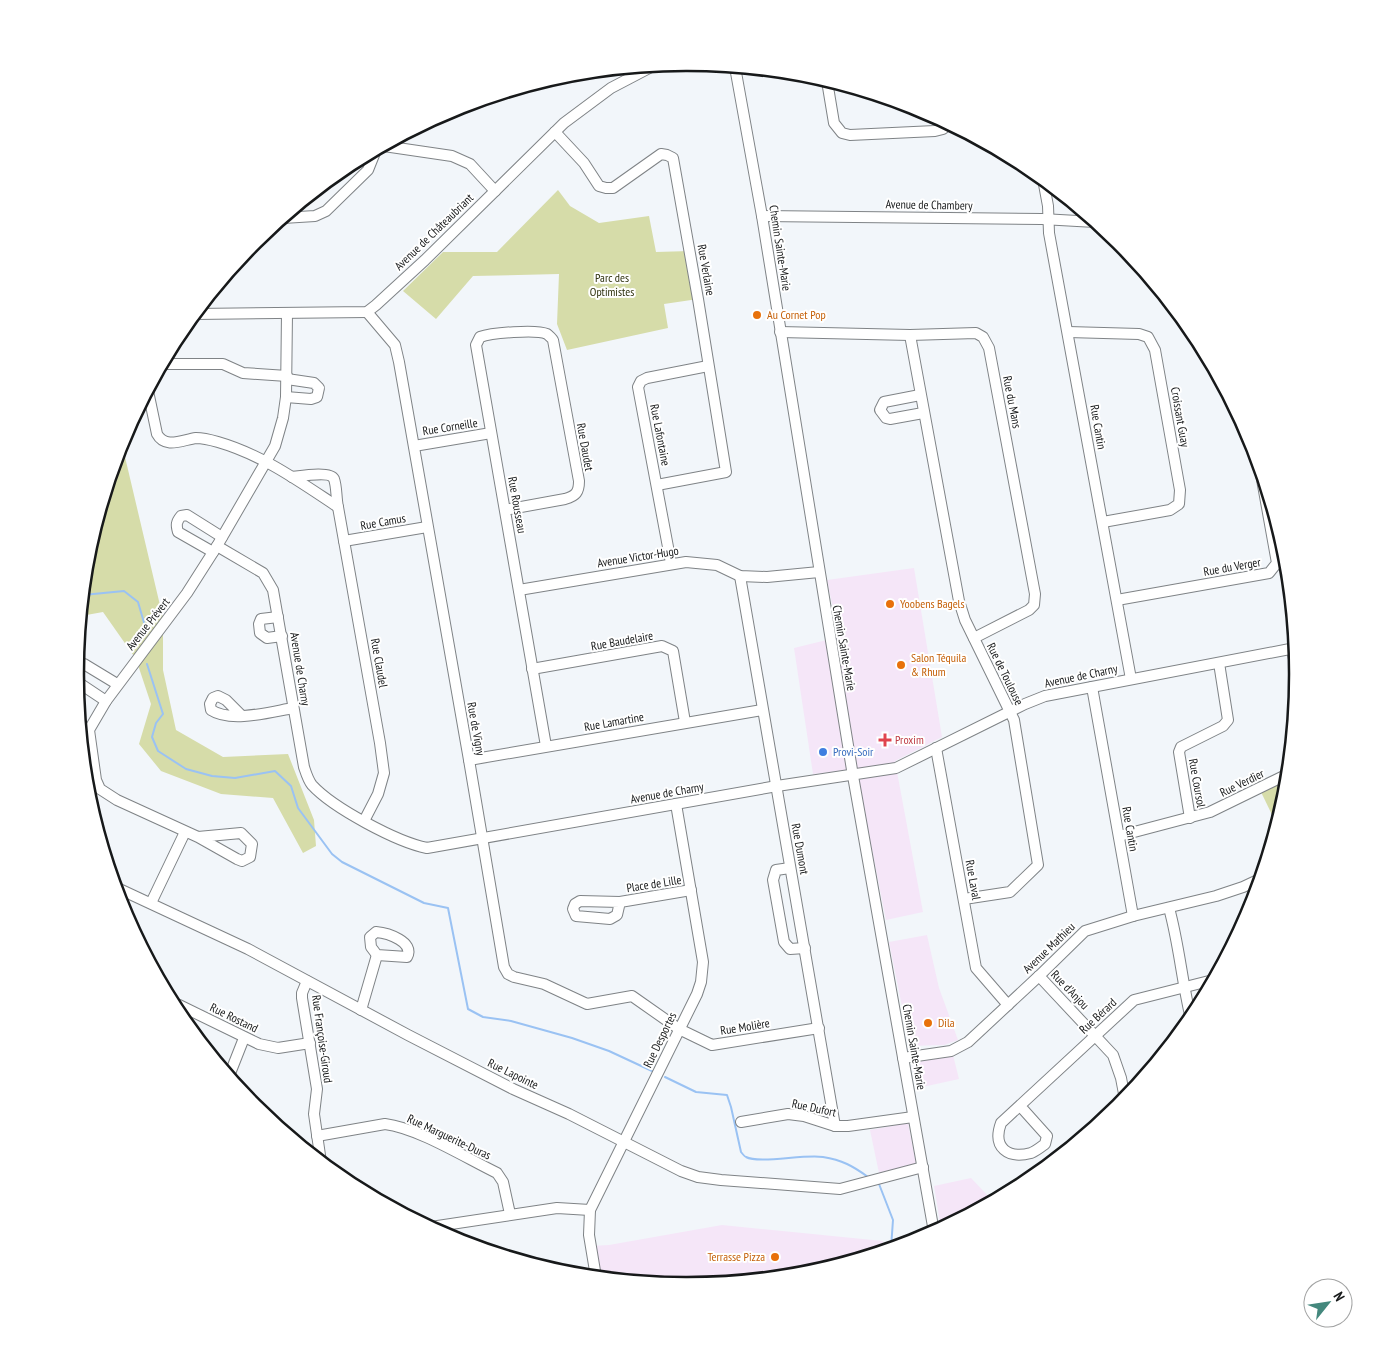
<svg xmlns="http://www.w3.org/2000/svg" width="1373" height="1348" font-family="'PT Sans Narrow',sans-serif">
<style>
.commercial{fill:#f5e6f8}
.green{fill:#d6dca9}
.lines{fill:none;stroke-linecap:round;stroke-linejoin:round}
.stream{stroke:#9ac2f3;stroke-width:2}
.minor-casing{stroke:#7f8386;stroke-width:12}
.minor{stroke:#fff;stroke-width:10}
.food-dot{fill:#e8710a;stroke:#fff;stroke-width:2}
.health-dot{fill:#e0444e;stroke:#fff;stroke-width:2}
.shop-dot{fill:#3f7fe0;stroke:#fff;stroke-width:2}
.labels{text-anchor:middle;stroke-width:4;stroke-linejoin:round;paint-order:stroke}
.street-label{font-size:12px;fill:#17191a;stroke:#fff}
.park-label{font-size:12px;fill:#2e310e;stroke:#fff}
.food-label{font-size:12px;fill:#c56008;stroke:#fff;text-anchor:start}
.health-label{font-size:12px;fill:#be3a42;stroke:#fff;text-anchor:start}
.shop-label{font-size:12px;fill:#366cbe;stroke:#fff;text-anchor:start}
.rim{fill:none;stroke:#17191a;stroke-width:2.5}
</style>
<rect width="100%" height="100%" fill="#f2f6fa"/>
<!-- commercial -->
<g class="commercial">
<polygon points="914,568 942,737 895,761 923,912 886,920 856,769 813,774 794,648 839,637 827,580"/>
<polygon points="927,935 939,988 958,1040 944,1045 910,1046 889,942"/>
<polygon points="953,1055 959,1079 918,1088 912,1067 918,1062"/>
<polygon points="908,1123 916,1164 879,1173 870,1130"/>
<polygon points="971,1178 989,1197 990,1202 941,1228 934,1186"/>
<polygon points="722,1225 883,1241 882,1251 806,1274 686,1285 596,1277 591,1246 609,1245"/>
</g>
<!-- green -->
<g class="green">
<polygon points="558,190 570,206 599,223 649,216 656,252 690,251 698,299 664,304 668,328 567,350 557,324 559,274 473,276 436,319 403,291 443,252 497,252"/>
<polygon points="121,440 163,618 163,670 176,730 223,757 288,754 314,820 316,846 303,853 273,798 221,794 161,771 139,744 151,704 136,659 103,612 81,616 87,554"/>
<polygon points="1288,779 1286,794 1277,825 1261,792"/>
</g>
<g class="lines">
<!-- stream -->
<g class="stream">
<polyline points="83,595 124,591 138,602 145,626"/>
<polyline points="147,664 163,714 156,723 152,737 158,751 186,769 212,776 235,778 275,771 291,786 298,808 332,854 342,862 424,903 448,908 468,1009 483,1017 511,1021 572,1038 609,1051 652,1071"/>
<path d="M665,1077L696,1092L727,1095L731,1107L741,1152C741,1152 745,1157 746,1157C759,1164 804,1154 823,1157C842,1160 853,1166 868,1177"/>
<polyline points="879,1184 893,1220 891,1248"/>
</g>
<defs>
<g id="minor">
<polyline points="735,67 762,216 853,776 934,1232"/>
<polyline points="827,81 834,123 842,133 850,135 935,131 943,129 949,124"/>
<polyline points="555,132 584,163 599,186 606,188 613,188 661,154 667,155 673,158 698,299 726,472 657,485"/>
<polyline points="384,146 452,156 470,164 495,191"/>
<polyline points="1043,179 1048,206 1049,233 1131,679"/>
<polyline points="762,216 1042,219 1095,222"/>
<polyline points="283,218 315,216 326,211 368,170 376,150"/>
<polyline points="367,312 395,345 399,362 469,760 504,967 508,974 514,977 544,984 587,1004 632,996 679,1029 712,1045 819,1028"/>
<polyline points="195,314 367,312 376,305 425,260 564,123 611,88 653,66"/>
<polyline points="780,332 910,335 976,333 983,337 989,348 1035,594 1034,605 1029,610 974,638"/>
<polyline points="1068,332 1139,334 1148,337 1155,350 1180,490 1179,504 1170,510 1103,522"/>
<polyline points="910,335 959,601 965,620 1014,720 1038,865 1010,892 964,899"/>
<polyline points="162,364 223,364 243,373 287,376"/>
<path d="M148,391L157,434C165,449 182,440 196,438C203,438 211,440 218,442C263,455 300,482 338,507"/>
<polyline points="920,395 884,402 880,410 886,418 890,419 923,413"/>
<polyline points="286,397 311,399 317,397 319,388 314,383 287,379"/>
<polyline points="414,446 491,433"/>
<path d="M292,477C301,476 330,471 334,479C337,487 336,499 338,507L380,743L384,773L378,794L364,821"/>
<path d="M505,510L565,499C576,496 579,492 579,481L553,340C553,339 548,335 547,334C536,329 491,333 480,337L476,345C499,479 523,612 546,746"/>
<polyline points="344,541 427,527"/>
<path d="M217,546L263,573L273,590L304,767C306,773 308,780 312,785C333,808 397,842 427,848L777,786L896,768L1025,704L1045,696L1295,648"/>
<path d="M213,552L178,532C176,525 176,522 181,516L187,515L222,537"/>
<polyline points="671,563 638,387 641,381 647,378 708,366"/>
<polyline points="740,576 835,1126"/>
<polyline points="519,590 686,562 717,565 740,576 767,577 819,572"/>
<polyline points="1117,600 1269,573 1277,563 1259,463"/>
<polyline points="278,617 261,619 259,624 260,633 267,638 282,636"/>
<polyline points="1292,649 1298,679"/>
<polyline points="75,669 79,665 84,664 117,684"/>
<polyline points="532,669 662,646 673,651 685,722"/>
<polyline points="76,681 106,701"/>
<polyline points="1092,687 1133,916"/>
<path d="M242,716L226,700L218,696L213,698L210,704L211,710C231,723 270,712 293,708"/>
<polyline points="936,748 976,968 1008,1005"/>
<polyline points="469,760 762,710"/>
<polyline points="1190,818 1179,752 1181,747 1223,726 1228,720 1219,663"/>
<polyline points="1119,836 1210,812 1288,774"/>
<polyline points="198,837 241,833 252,844 250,857 242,861 237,859 198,837 117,800 100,789 96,780 89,730 106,701 187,593 217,546 275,446 283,418 286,397 287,313"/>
<polyline points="790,868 776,870 773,880 784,942 790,949 805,948"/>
<polyline points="115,887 248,949 408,1035 513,1089 569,1114 681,1171 698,1177 721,1180 840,1189 923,1167"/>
<polyline points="620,902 617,915 610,919 576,916 573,909 575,904 580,901 620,902 691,890"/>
<polyline points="151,903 185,832"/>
<path d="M1169,908C1179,944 1182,982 1191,1019"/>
<path d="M376,932C388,933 415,942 407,957L377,955L371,947L370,937Z"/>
<polyline points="1039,976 1113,1055 1121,1078 1125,1099"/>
<polyline points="307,981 302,993 302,998 317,1089 314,1114 321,1162"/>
<polyline points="176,1009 179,1005 259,1044 278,1048 310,1043"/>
<polyline points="361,1010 377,955"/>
<polyline points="903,1058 951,1051 968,1042 1039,976 1085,931 1133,916 1216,896 1243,887 1260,879"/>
<polyline points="229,1076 244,1038"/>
<path d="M1021,1107L1047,1136L1045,1144C1041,1147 1036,1151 1031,1153C1008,1159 992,1148 1001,1123L1134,1000L1213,980"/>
<polyline points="741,1122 788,1114 804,1116 835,1126 848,1126 913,1117"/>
<path d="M317,1136L385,1124C418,1128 466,1158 497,1173L503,1182L510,1214"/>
<polyline points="431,1227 557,1208 590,1210"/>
<polyline points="596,1277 589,1235 590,1210 697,994 701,982 703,962 676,804"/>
</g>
</defs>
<!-- minor casing -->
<use href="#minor" class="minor-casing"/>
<!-- minor -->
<use href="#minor" class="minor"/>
</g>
<!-- markers -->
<g class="food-dot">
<circle cx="757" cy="315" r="5"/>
<circle cx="890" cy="604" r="5"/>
<circle cx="901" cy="665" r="5"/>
<circle cx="928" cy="1023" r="5"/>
<circle cx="775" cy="1257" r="5"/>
</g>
<path class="health-dot" d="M882.5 732.5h5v5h5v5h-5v5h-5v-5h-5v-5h5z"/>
<circle class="shop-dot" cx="823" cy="752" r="5"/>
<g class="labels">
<!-- street labels -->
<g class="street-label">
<text transform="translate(929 205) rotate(1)" y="4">Avenue de Chambery</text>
<text transform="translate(434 232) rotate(-44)" y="4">Avenue de Châteaubriant</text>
<text transform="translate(780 248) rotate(81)" y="4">Chemin Sainte-Marie</text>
<text transform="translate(706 270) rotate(80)" y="4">Rue Verlaine</text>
<text transform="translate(1012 402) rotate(79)" y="4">Rue du Mans</text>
<text transform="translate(1180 417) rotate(80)" y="4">Croissant Guay</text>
<text transform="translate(450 427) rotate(-9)" y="4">Rue Corneille</text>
<text transform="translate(1098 427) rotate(80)" y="4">Rue Cantin</text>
<text transform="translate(660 435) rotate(79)" y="4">Rue Lafontaine</text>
<text transform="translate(585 447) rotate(80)" y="4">Rue Daudet</text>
<text transform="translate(517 505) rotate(80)" y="4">Rue Rousseau</text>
<text transform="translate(383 522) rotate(-10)" y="4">Rue Camus</text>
<text transform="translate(638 557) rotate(-9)" y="4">Avenue Victor-Hugo</text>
<text transform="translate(1232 567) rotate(-10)" y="4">Rue du Verger</text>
<text transform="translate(148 624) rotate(-52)" y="4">Avenue Prévert</text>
<text transform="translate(622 641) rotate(-10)" y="4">Rue Baudelaire</text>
<text transform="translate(844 648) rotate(80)" y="4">Chemin Sainte-Marie</text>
<text transform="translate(379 663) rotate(80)" y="4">Rue Claudel</text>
<text transform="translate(300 669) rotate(81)" y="4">Avenue de Charny</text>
<text transform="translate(1005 674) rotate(64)" y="4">Rue de Toulouse</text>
<text transform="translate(1081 676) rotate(-12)" y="4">Avenue de Charny</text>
<text transform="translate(614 722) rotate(-10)" y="4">Rue Lamartine</text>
<text transform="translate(476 729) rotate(80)" y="4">Rue de Vigny</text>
<text transform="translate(1197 783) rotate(80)" y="4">Rue Coursol</text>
<text transform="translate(1242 783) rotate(-26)" y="4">Rue Verdier</text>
<text transform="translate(667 793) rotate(-10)" y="4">Avenue de Charny</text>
<text transform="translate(1130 829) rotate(80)" y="4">Rue Cantin</text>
<text transform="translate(800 849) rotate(80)" y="4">Rue Dumont</text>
<text transform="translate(973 880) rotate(80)" y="4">Rue Laval</text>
<text transform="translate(654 884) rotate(-9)" y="4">Place de Lille</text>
<text transform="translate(1049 948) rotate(-44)" y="4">Avenue Mathieu</text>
<text transform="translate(1070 990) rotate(46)" y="4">Rue d'Anjou</text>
<text transform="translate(1098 1016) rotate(-43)" y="4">Rue Bérard</text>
<text transform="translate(234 1018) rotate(26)" y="4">Rue Rostand</text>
<text transform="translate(745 1027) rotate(-9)" y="4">Rue Molière</text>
<text transform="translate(322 1039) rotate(82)" y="4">Rue Françoise-Giroud</text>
<text transform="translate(660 1040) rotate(-64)" y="4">Rue Desportes</text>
<text transform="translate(914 1047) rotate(80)" y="4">Chemin Sainte-Marie</text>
<text transform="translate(513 1074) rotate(26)" y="4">Rue Lapointe</text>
<text transform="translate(814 1108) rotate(12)" y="4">Rue Dufort</text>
<text transform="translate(449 1137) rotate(25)" y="4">Rue Marguerite-Duras</text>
</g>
<!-- park labels -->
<g class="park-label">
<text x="612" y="282">Parc des<tspan x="612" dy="14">Optimistes</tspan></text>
</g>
<!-- food labels -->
<g class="food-label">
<text x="767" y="319">Au Cornet Pop</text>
<text x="900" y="608">Yoobens Bagels</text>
<text x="911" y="662">Salon Téquila<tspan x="911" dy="14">&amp; Rhum</tspan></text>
<text x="938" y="1027">Dila</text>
<text x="765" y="1261" text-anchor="end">Terrasse Pizza</text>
</g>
<!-- health labels -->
<g class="health-label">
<text x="895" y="744">Proxim</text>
</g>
<!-- shop labels -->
<g class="shop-label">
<text x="833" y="756">Provi-Soir</text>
</g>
</g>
<!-- crop -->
<path d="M0 0H1373V1348H0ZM686 71H687A602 602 0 0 1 1289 673V675A602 602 0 0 1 687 1277H686A602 602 0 0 1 84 675V673A602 602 0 0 1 686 71Z" fill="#fff" fill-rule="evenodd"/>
<path class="rim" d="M686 71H687A602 602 0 0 1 1289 673V675A602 602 0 0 1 687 1277H686A602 602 0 0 1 84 675V673A602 602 0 0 1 686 71Z"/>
<!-- north arrow -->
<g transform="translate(1328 1303) rotate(60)"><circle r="24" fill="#ffffff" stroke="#a2a3a3"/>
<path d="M0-4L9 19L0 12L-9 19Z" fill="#44887d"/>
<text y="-8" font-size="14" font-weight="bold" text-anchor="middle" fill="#17191a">N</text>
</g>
</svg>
